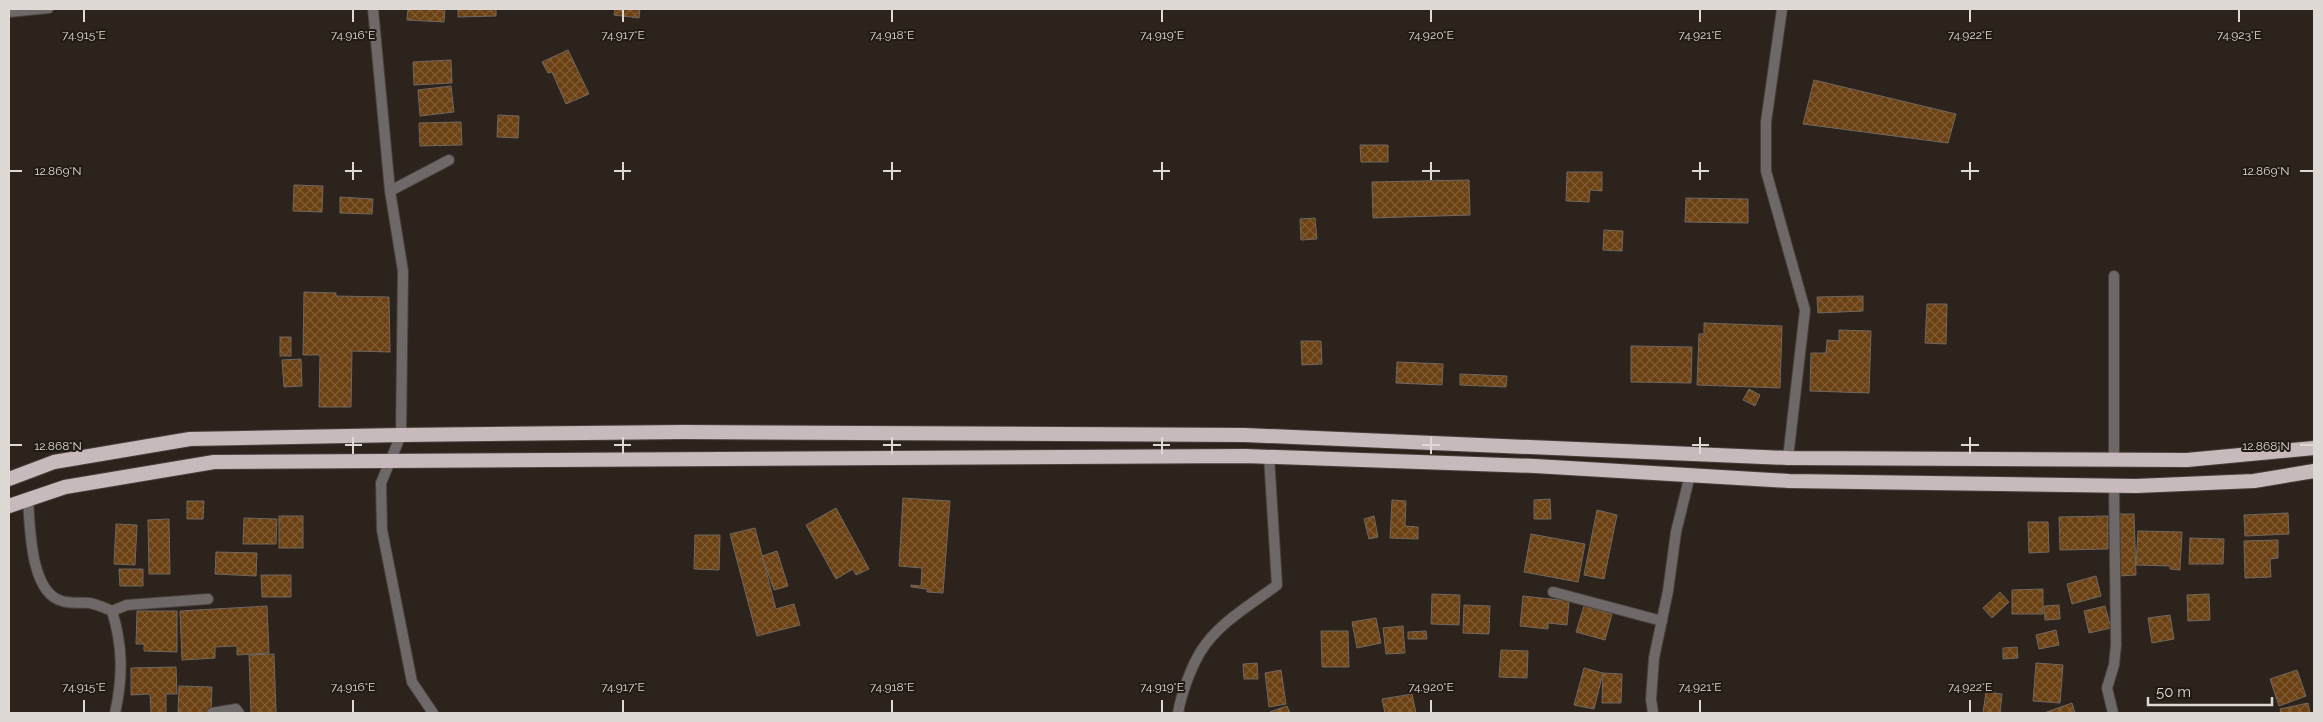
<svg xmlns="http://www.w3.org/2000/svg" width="2323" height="722" font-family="Raleway,sans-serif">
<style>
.building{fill:url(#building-cross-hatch);stroke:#70675f}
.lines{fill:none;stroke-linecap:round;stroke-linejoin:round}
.service-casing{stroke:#484039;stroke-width:10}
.minor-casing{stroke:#484039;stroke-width:12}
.trunk-casing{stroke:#484039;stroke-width:16}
.service{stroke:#6e6869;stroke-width:8}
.minor{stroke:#6e6869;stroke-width:10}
.trunk{stroke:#c6babc;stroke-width:14}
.ticks{fill:none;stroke:#ded9d4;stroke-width:2}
.ticks-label{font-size:12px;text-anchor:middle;fill:#ded9d4;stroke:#211a13;stroke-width:4;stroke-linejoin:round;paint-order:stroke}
</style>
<defs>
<pattern id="building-cross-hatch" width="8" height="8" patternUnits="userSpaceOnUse" patternTransform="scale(1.25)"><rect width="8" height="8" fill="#6b4114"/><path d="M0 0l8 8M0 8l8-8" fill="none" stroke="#805c35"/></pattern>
</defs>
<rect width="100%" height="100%" fill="#2b231c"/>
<!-- building -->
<g class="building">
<polygon points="408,9 445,9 444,22 407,20"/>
<polygon points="458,9 496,9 496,16 458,17"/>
<polygon points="615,9 640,9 639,18 614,15"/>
<polygon points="568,50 589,94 566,104 552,72 548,73 542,62"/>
<polygon points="451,60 452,83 414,85 413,62"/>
<polygon points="1814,80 1956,114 1948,143 1803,124"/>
<polygon points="451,86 454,112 420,116 418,90"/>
<polygon points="498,115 519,116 518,138 497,137"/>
<polygon points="461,122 462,145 420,146 419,123"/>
<polygon points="1360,145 1388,145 1388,162 1361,162"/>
<polygon points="1567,172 1602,172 1602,191 1590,190 1589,202 1566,201"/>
<polygon points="1469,180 1470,215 1373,218 1372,182"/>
<polygon points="294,185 323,186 322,212 293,211"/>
<polygon points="340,197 373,199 372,214 340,213"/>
<polygon points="1686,198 1748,199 1748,223 1685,222"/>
<polygon points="1315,218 1317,239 1301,240 1300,219"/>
<polygon points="1604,230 1623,231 1622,251 1603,250"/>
<polygon points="304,292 336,293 336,296 389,297 390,352 352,351 351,407 319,407 320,355 303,355"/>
<polygon points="1863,296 1863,311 1818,313 1817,297"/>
<polygon points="1927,304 1947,304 1946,344 1925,343"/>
<polygon points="1704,323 1782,326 1780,388 1697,385 1699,334 1704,334"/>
<polygon points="1839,330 1871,331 1869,393 1810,391 1811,353 1826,353 1827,340 1839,341"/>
<rect x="280" y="337" width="11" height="19"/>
<polygon points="1301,341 1321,341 1322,364 1302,365"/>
<polygon points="1631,346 1692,347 1691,383 1631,382"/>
<polygon points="301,359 302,386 284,387 282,360"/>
<polygon points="1397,362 1443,364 1442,385 1396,383"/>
<polygon points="1460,374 1507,376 1506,387 1460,385"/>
<polygon points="1749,389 1760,395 1755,406 1743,400"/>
<polygon points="903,498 950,501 943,593 927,592 927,589 911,587 911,585 921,586 922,568 899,566"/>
<polygon points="1550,499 1551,519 1534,519 1534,500"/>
<polygon points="1392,500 1406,501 1405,526 1418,527 1418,539 1390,538"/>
<polygon points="187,501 204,501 203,519 187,519"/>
<polygon points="836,508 869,569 856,575 853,569 836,579 806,525"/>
<polygon points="1597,510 1617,515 1604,579 1584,575"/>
<polygon points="2288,513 2289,534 2245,536 2244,515"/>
<polygon points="2117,514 2134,514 2136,575 2119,576"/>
<rect x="279" y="516" width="24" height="32"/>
<polygon points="1374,516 1378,537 1369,539 1364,519"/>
<polygon points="2108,516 2108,549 2060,550 2059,517"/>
<polygon points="244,518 277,519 276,544 243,544"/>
<polygon points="169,519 170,574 149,574 148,520"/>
<polygon points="2028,522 2048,522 2049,552 2029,553"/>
<polygon points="116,524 137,525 135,565 114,564"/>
<polygon points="755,528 776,609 794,604 800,625 757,636 730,534"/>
<polygon points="2138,531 2182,532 2180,570 2170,569 2170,566 2136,565"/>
<polygon points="1531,534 1585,544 1578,582 1524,572"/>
<polygon points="695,535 720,535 719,570 694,569"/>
<polygon points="2190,538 2224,539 2223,564 2189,564"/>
<polygon points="2278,540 2278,558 2270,559 2271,577 2245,578 2244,541"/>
<polygon points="777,551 788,586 774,590 762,556"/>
<polygon points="216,552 257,553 256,576 215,574"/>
<polygon points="119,569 143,569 143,586 120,586"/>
<polygon points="261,575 291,575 291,597 262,597"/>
<polygon points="2096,576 2101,596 2072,604 2067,584"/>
<polygon points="2043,589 2043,614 2012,614 2012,590"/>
<polygon points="2000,592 2009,602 1992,618 1983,608"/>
<polygon points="1432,594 1460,595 1459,625 1431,624"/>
<polygon points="2209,594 2210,620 2188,621 2187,595"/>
<polygon points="1523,596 1569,601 1567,625 1548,623 1548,629 1520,626"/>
<polygon points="1464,605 1490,606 1489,634 1463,633"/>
<polygon points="2059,605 2060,619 2045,620 2044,606"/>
<polygon points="267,606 269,653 237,655 237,646 215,647 215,658 182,660 180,611"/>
<polygon points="1584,606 1612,614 1605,640 1576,632"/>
<polygon points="2105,606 2111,628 2089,633 2084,611"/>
<polygon points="137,611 177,611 177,652 144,651 144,644 136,644"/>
<polygon points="2170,615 2174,639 2152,643 2148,618"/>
<polygon points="1376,618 1381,643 1357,648 1352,622"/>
<polygon points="1403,626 1405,653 1386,654 1383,628"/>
<polygon points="2056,630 2059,645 2039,649 2036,635"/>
<polygon points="1321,631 1348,631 1349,667 1322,667"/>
<polygon points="1426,631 1427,639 1408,639 1408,632"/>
<polygon points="2017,647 2018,658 2003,659 2003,648"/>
<polygon points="1501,650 1528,651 1527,678 1499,677"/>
<polygon points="274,654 276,713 251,713 249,655"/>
<polygon points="1257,663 1258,679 1244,679 1243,664"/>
<polygon points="2036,663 2063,665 2060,703 2033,701"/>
<polygon points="176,667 177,694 166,694 166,713 151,713 150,694 131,695 131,668"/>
<polygon points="1584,668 1603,673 1594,709 1574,705"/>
<polygon points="1281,670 1286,704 1269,707 1265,673"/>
<polygon points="2297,670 2306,696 2279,706 2270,679"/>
<polygon points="1603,673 1622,674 1621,703 1602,703"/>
<polygon points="179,686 212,687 211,713 178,713"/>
<polygon points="1986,692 2002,694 2000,713 1983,713"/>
<polygon points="1412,694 1416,713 1385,713 1382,699"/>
<polygon points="2072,703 2075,713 2044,713"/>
<polygon points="2308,703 2310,713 2281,713 2280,709"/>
<polygon points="1287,706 1290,713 1271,713 1270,712"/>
</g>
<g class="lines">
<defs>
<polyline id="service" points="9,13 49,9"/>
<g id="minor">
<polyline points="373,9 390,191 403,271 401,435 381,483 382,530 412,682 433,713"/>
<polyline points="1782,9 1766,122 1766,171 1805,310 1788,458"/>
<polyline points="390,191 449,160"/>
<polyline points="2114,276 2114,460"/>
<path d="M28,500C30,526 30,593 62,601C71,604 80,602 89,603C97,604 105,608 112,611C123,647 123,677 115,713"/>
<polyline points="1553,592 1662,621"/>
<polyline points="112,611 127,605 208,599"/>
<polyline points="212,713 236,709 239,713"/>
<path d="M1178,713C1181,695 1191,667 1201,651C1218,623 1252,604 1277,585L1269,456"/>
<polyline points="1653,713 1651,699 1654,658 1668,591 1676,532 1690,475"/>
<polyline points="2113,713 2107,688 2114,665 2116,645 2114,486"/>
</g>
<g id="trunk">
<polyline points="9,479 54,462 190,439 401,435 684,432 1244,435 1788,458 2187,460 2314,448"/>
<polyline points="9,506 65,487 214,462 1245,456 1535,466 1789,481 2136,486 2254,481 2314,471"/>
</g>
</defs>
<!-- service casing -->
<use href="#service" class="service-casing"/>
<!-- minor casing -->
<use href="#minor" class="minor-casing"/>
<!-- trunk casing -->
<use href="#trunk" class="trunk-casing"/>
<!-- service -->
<use href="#service" class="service"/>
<!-- minor -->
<use href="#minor" class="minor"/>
<!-- trunk -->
<use href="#trunk" class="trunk"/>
</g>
<!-- ticks -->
<path class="ticks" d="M84,10V22M353,10V22M623,10V22M892,10V22M1162,10V22M1431,10V22M1700,10V22M1970,10V22M2239,10V22M353,162V180M623,162V180M892,162V180M1162,162V180M1431,162V180M1700,162V180M1970,162V180M10,171H22M345,171H362M614,171H631M883,171H901M1153,171H1170M1422,171H1440M1692,171H1709M1961,171H1979M2300,171H2313M353,437V454M623,437V454M892,437V454M1162,437V454M1431,437V454M1700,437V454M1970,437V454M10,445H22M345,445H362M614,445H631M883,445H901M1153,445H1170M1422,445H1440M1692,445H1709M1961,445H1979M2300,445H2313M84,700V712M353,700V712M623,700V712M892,700V712M1162,700V712M1431,700V712M1700,700V712M1970,700V712"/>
<g class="ticks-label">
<text x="84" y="39">74.915°E</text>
<text x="353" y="39">74.916°E</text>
<text x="623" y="39">74.917°E</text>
<text x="892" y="39">74.918°E</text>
<text x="1162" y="39">74.919°E</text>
<text x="1431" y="39">74.920°E</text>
<text x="1700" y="39">74.921°E</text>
<text x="1970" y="39">74.922°E</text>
<text x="2239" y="39">74.923°E</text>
<text x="58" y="175">12.869°N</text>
<text x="2266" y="175">12.869°N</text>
<text x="58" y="450">12.868°N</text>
<text x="2266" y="450">12.868°N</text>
<text x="84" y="691">74.915°E</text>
<text x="353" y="691">74.916°E</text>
<text x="623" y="691">74.917°E</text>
<text x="892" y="691">74.918°E</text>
<text x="1162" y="691">74.919°E</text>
<text x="1431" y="691">74.920°E</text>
<text x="1700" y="691">74.921°E</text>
<text x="1970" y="691">74.922°E</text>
</g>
<!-- border -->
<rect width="2323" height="722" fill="none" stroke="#ded9d4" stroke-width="20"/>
<!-- scale -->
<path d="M2148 697v8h124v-8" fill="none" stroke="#ded9d4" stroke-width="2.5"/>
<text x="2156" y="697" font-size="15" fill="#ded9d4" stroke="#211a13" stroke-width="4" paint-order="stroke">50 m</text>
</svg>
